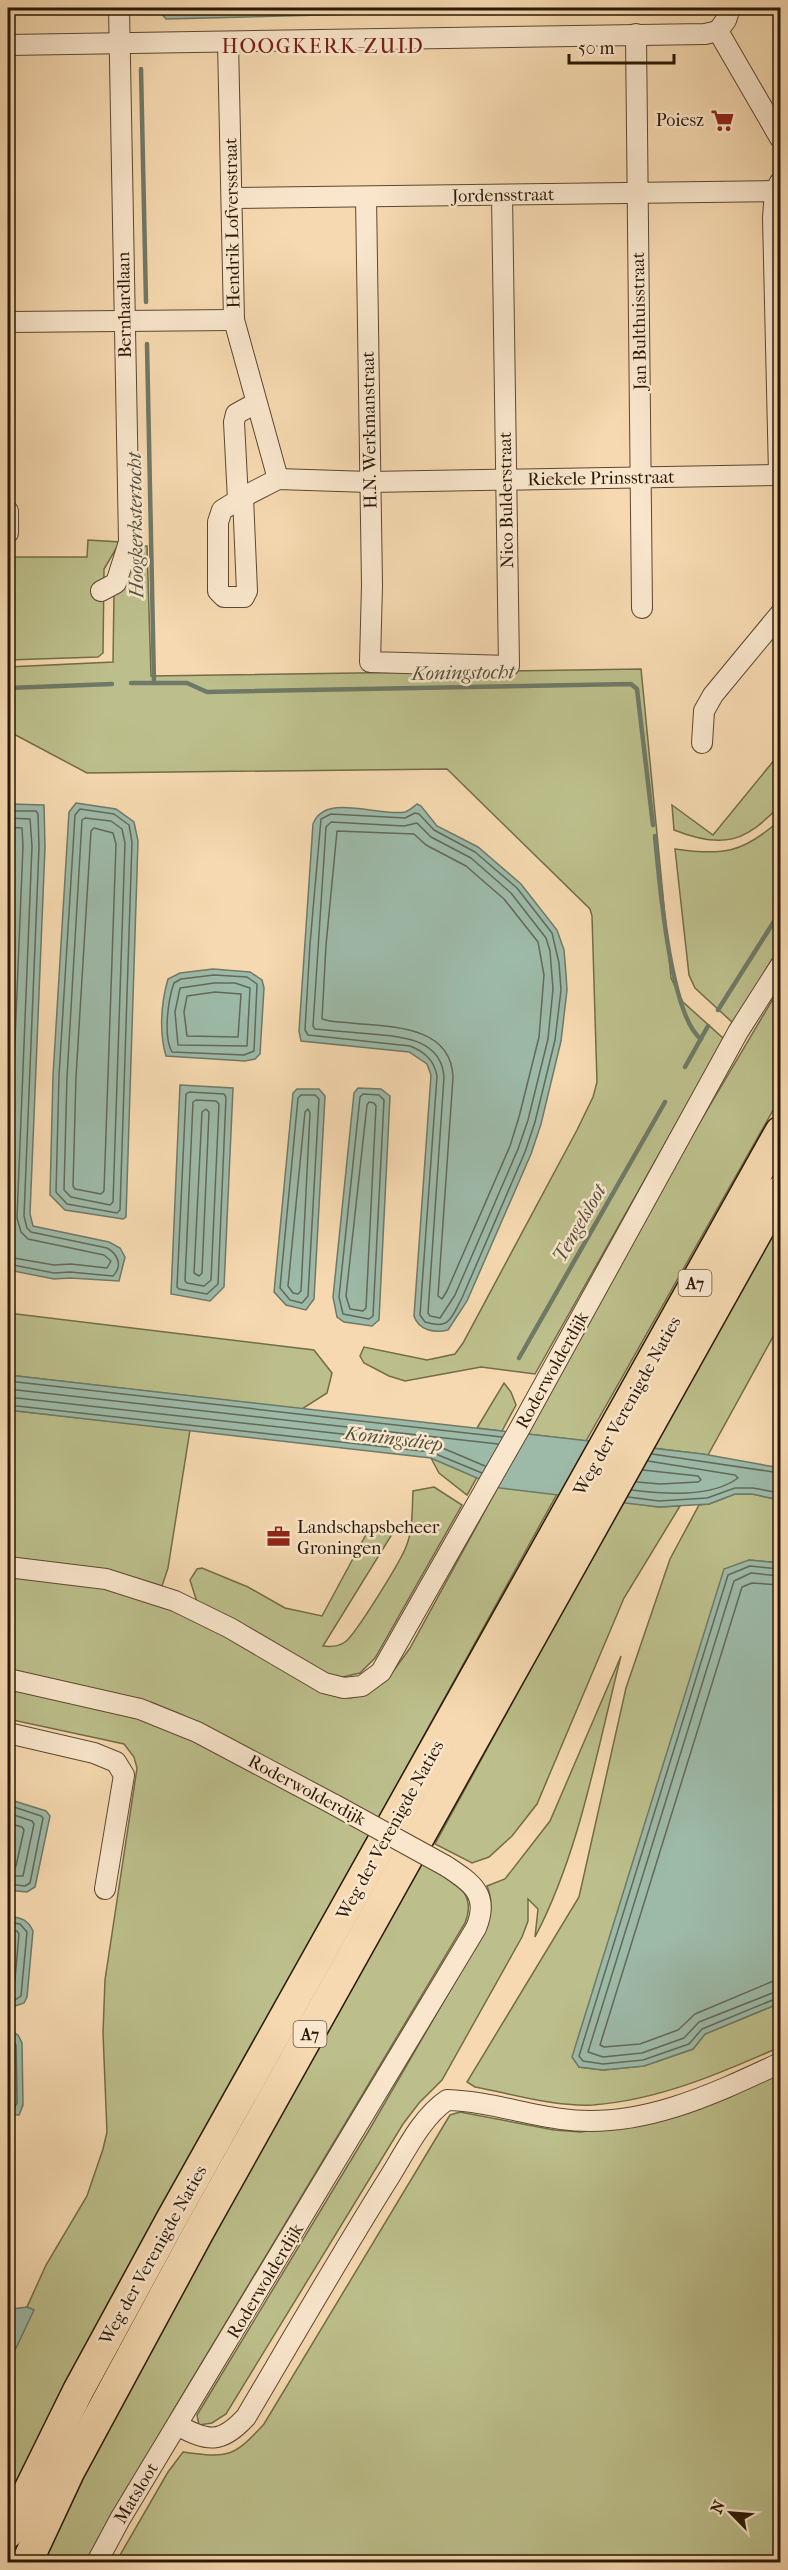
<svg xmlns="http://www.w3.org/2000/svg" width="788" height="2570" font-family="'IM FELL French Canon',serif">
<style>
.green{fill:#bcbf8b;stroke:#726c48;stroke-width:1.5}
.water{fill:#9dbaa9;stroke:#6f7967;stroke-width:1.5}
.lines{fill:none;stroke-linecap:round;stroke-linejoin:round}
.shore{stroke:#636957;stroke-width:1.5}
.stream{stroke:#6f7967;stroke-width:4.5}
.minor-casing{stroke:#5c4830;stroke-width:22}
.highway-casing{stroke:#291805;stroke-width:33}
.minor{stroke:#f9e6cc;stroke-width:20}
.highway{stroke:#f6d9b0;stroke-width:30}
.minor-bridge-casing{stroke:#5c4830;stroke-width:22;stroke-linecap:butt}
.minor-bridge{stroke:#f9e6cc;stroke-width:20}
.labels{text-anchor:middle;stroke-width:5;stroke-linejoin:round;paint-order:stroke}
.shield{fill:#f9e6cc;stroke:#675641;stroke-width:1.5}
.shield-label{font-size:16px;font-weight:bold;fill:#291805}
.poi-label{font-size:18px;fill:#291805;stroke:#f9e6cc;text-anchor:end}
.street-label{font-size:18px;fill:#291805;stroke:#f9e6cc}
.water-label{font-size:20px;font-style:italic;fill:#52513e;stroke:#f9e6cc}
.quarter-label{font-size:21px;letter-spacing:1.5px;fill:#7a1f14;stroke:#f9e6cc}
</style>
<rect width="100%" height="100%" fill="#f6d9b0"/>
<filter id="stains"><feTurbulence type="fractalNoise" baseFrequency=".00333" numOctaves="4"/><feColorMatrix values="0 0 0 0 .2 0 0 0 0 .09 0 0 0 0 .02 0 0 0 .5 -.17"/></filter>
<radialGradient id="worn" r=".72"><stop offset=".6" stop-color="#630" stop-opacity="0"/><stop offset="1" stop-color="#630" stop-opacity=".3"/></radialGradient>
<!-- green -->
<g class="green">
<polygon points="88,540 120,542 104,569 103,653 98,657 8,660 8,557 87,557"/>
<polygon points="138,546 147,546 151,676 641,669 671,978 683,1002 724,1039 535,1374 481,1367 405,1381 389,1376 364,1363 360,1356 364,1347 427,1360 455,1354 463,1343 577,1130 593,1097 597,1082 592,916 590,909 447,769 87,773 8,731 8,667 113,662 114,592 117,571"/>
<path d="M780,753V805C746,843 722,849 674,830L672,805L713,835Z"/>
<path d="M780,820V948L733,1023L695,988L689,975L675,849C723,856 743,853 780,820Z"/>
<polygon points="780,987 780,1098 586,1441 527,1434 668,1176"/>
<polygon points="780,1221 780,1324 708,1455 653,1448"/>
<polygon points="8,1313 314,1350 332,1373 327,1393 302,1409 8,1375"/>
<polygon points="504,1383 511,1392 516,1405 502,1431 477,1428"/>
<polygon points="8,1410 190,1430 168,1568 162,1586 110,1570 8,1557"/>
<polygon points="431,1458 477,1477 467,1495 439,1473"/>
<path d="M434,1487L462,1505L375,1658L360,1673L338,1678L311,1667L197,1602L190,1580L197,1569L202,1568L248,1587L285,1608L322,1616L369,1529L394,1531L323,1646C331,1647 338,1647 345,1642C356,1634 400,1562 406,1547C413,1530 412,1510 413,1491Z"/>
<polygon points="498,1487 557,1494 378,1819 180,1714 153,1703 8,1669 8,1574 105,1587 179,1612 341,1696 350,1698 365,1695 387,1680 410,1648"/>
<path d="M735,1494H752L780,1500V1563L749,1560L579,2067L603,2070L644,2066L693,2049L705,2034L780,2003V2047C721,2073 659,2100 593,2105C555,2107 512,2094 475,2087L467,2082L579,1897L626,1688L670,1559L699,1505L709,1504Z"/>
<polygon points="622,1502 659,1507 680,1506 624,1598 537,1804 512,1836 489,1857 472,1863 435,1844"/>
<path d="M621,1656C597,1750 580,1851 535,1937L538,1909L528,1899V1921L522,1937L442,2080L419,2103L403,2124L226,2414L212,2423L199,2425L197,2415L368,2132L484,1932C491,1916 494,1903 487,1886L505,1879L550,1821Z"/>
<polygon points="8,1685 113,1709 174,1728 370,1833 124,2281 8,2502 8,2360 33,2310 27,2307 46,2265 87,2196 103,2149 107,2132 103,2033 105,1980 137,1768 134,1757 124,1744 8,1719"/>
<path d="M423,1862C447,1877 479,1889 465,1923L173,2411L88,2562H44L93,2456L322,2037Z"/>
<path d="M780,2070V2562H116L168,2472L183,2452C228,2458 233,2458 264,2424L450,2115L460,2112L554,2130L581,2132L626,2124Z"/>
</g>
<!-- water -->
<g class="water">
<polygon points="161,8 472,8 403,9 399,13 166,19 161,13"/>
<polygon points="491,8 606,8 599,12 499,12"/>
<polygon points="76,803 116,809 134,822 138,841 126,1217 123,1219 65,1210 50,1195 53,1076 69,812"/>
<polygon points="10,804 44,805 45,847 30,1214 33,1226 109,1242 120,1248 125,1257 119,1281 70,1278 54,1279 8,1270 8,863"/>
<path d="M417,804L421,806L437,826L478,847L521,884L557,930L564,950L566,974L567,990L561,1041L541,1124L531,1154L467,1301L448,1330C435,1333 419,1331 414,1316L431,1075L427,1064L409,1052L301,1041L299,1031L313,824C325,792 379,817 405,812C409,811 413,807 417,804Z"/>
<path d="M213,969L250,972L262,980L264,988L260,1054L255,1059L245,1061L166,1056C159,1032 161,1003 168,979L180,973Z"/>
<polygon points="180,1085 233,1088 224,1287 210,1301 171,1294"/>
<polygon points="358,1088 381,1089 390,1096 379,1320 372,1326 344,1322 337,1317 333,1297 354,1093"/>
<polygon points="297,1089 319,1089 325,1096 314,1299 306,1310 286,1305 274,1292 293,1093"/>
<polygon points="8,1375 703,1454 780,1468 780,1500 752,1494 735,1494 709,1504 659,1507 500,1488 431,1458 8,1410"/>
<polygon points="749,1560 780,1563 780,2003 705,2034 693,2049 644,2066 603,2070 579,2067 572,2057 724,1569"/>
<polygon points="8,1799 46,1811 50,1816 35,1887 27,1892 8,1890"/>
<path d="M8,1916C20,1918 27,1918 33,1931L27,1997L24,2003L15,2006L8,2005Z"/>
<polygon points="8,2029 18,2035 22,2043 23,2105 19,2115 8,2115"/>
<polygon points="27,2307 34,2310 8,2365 8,2321 12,2309"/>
</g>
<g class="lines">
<!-- shore -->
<g class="shore">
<polyline points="167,8 170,13 365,8"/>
<polygon points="80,809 114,814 129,825 132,842 120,1210 117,1213 67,1204 56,1192 59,1076 75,815"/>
<path d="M8,811H36L38,814L39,847L24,1216L27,1228L31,1232L107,1248C118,1254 123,1266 113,1276L70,1272L54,1273L8,1264"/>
<path d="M415,813L419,814L434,830L475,852L517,888L552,933L559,963L561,990L555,1040L535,1122L525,1152L462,1298C451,1318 450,1330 425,1322L420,1315L437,1076C434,1060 425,1052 410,1046L308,1035L305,1030L310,944L321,819L331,814L405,818Z"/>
<polyline points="8,818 30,819 32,846 17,1218 21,1232 28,1239 104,1255 111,1261 107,1268 71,1264 54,1265 8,1257"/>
<polygon points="85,818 111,821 122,829 125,843 113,1202 110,1205 71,1197 64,1190 67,1077 82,820"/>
<path d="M331,822L404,826L417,823L431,837L471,858L511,893L546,938L550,951L553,989L548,1039L528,1120L518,1149L455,1295L440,1318L430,1316L428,1313L444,1077C441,1038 401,1037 371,1034C353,1032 334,1031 315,1029L313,1026L326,827Z"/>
<polyline points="8,827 22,828 23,846 8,1211"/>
<polygon points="94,828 113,833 116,844 104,1191 101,1194 75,1189 73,1186 76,1077 91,831"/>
<path d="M337,831L414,834L426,845L466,866L504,899L538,942L544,975L539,1037L519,1117L510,1146L447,1291L442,1299L438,1296L453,1077C451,1024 388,1027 350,1023C341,1022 330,1022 322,1019L326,945Z"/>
<path d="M214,975L247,977L257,984L254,1051L244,1055L172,1052C163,1036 168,1000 174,983L181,979Z"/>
<polygon points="214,983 235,983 250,988 247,1046 178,1045 175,1012 180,988"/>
<polygon points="215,992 241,994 238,1037 187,1036 184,1012 187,996"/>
<polygon points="189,1092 224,1094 226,1097 218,1284 207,1294 179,1289 177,1287 186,1094"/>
<polygon points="363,1094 379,1095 384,1100 373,1316 369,1319 343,1314 339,1297 360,1097"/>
<polygon points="301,1095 315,1095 319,1099 308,1296 302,1303 290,1300 280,1288 298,1098"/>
<polygon points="196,1100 216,1101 219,1104 211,1280 204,1286 187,1283 185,1281 193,1102"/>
<polygon points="369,1102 374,1103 376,1106 366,1308 363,1311 350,1309 346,1296 367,1105"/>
<polygon points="206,1109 209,1112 202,1273 199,1276 194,1273 202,1112"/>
<polygon points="308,1109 310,1113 301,1291 298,1294 293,1293 288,1286 305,1112"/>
<polyline points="8,1381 502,1437"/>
<polyline points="8,1389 498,1444"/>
<polyline points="8,1397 433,1444 485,1466"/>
<polyline points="8,1405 431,1452 482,1473"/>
<polyline points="652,1454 780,1473"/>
<polyline points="637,1482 660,1484 698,1482 701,1480 698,1476 643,1470"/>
<path d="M632,1490C664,1494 711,1498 738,1478L735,1475L648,1461"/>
<polyline points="628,1497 659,1501 707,1498 735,1488 753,1488 780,1493"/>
<polyline points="780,1569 750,1566 728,1575 579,2056 583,2061 603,2064 643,2060 689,2044 702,2029 780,1997"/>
<polyline points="780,1576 751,1573 734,1581 588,2052 603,2057 642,2053 684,2038 699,2022 780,1990"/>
<polyline points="780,1585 752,1583 742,1587 600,2045 604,2047 640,2044 678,2030 695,2014 771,1982 780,1981"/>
<polyline points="8,1805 41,1816 43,1818 30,1883 25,1886 8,1884"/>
<polyline points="8,1813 32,1821 34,1824 23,1876 8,1876"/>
<polyline points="8,1823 22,1827 24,1830 16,1866 8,1867"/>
<polyline points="8,1922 20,1924 27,1932 21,1996 15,2000 8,2000"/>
<polyline points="8,1930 17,1931 19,1934 14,1990 8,1992"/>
<polyline points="8,2035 16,2045 17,2103 14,2108 8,2109"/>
</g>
<!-- stream -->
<g class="stream">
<polyline points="141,69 146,302"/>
<polyline points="131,683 154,683 147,344"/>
<polyline points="154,683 187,683 207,692 631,684 637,689 653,825"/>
<polyline points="8,688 112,684"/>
<path d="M655,836C659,878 670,1016 701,1039"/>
<polyline points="718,1010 780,912"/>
<polyline points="685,1067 708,1026"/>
<polyline points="519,1358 665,1102"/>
</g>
<defs>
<g id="minor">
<polyline points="718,31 780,138"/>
<polyline points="636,34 642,608"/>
<polyline points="228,42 234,320 278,479"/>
<polyline points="8,45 705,34 718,31 726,20 730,8"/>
<polyline points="366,197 372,585 370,662 509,666 502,195"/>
<polyline points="232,198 775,191"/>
<polyline points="8,322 234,320"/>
<polyline points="779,474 773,218 775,191 780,182"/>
<polyline points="243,497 222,510 218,522 218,591 224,597 244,597 247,591 243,497 278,479 369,482 780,475"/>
<polyline points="238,500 234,422 236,414 256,403"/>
<polyline points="8,511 8,533"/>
<polyline points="101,591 116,583 129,542 119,8"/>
<polyline points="702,743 704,711 713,695 780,614"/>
<polyline points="8,1567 106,1579 175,1601 230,1628 324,1683 344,1688 362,1686 381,1672 520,1428 738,1032 780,966"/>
<polyline points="8,1679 140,1709 197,1732 335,1805"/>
<polyline points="8,1733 94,1753 116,1762 124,1775 105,1889"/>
<path d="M177,2425C208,2442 221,2444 246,2417C292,2339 337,2261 385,2184C403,2157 419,2119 447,2100C486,2101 523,2114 561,2119C638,2130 712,2095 780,2063"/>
<path d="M97,2562L120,2519L476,1928C490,1895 472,1883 446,1866"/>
</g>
<g id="highway">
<polyline points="8,2533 78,2391 171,2220 780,1132"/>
<polyline points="27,2562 69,2472 198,2233 780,1191"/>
</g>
</defs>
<!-- minor casing -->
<use href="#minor" class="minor-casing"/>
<!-- highway casing -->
<use href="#highway" class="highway-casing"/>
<!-- minor -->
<use href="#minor" class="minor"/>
<!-- highway -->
<use href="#highway" class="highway"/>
<defs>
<polyline id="minor-bridge" points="335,1805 446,1866"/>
</defs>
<!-- minor-bridge casing -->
<use href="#minor-bridge" class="minor-bridge-casing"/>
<!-- minor-bridge -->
<use href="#minor-bridge" class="minor-bridge"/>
</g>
<!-- icons -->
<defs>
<symbol id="supermarket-bare" viewBox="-9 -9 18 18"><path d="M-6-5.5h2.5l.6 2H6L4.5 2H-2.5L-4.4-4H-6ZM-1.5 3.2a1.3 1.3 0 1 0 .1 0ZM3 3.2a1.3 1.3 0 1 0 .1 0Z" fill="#8f2418" stroke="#f9e6cc" stroke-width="2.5" paint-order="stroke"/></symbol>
<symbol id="office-bare" viewBox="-9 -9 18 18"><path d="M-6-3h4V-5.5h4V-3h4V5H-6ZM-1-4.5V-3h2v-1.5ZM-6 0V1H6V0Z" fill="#8f2418" stroke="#f9e6cc" stroke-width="2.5" paint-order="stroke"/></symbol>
</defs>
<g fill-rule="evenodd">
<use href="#supermarket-bare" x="706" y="104" width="33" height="33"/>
<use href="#office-bare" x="262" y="1520" width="33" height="33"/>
</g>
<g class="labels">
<!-- shield labels -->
<g class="shield">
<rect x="678.5" y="1270" width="33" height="26" rx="4.5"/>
<rect x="293.5" y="2021" width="33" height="26" rx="4.5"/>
</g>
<g class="shield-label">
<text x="695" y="1289">A7</text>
<text x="310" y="2040">A7</text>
</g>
<!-- poi labels -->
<g class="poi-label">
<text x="704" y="126">Poiesz</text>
<text x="297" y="1533" text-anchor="start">Landschapsbeheer<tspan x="297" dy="21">Groningen</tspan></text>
</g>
<!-- street labels -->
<g class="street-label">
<text transform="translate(503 195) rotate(-1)" y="6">Jordensstraat</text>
<text transform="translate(232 223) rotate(-91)" y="6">Hendrik Lofversstraat</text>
<text transform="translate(124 305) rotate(-91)" y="6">Bernhardlaan</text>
<text transform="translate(639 321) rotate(-91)" y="6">Jan Bulthuisstraat</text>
<text transform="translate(369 430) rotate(-91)" y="6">H.N. Werkmanstraat</text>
<text transform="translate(601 478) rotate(-1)" y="6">Riekele Prinsstraat</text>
<text transform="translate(506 500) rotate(-91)" y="6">Nico Bulderstraat</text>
<text transform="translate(552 1370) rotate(-61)" y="6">Roderwolderdijk</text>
<text transform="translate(627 1406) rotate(-61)" y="6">Weg der Verenigde Naties</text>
<text transform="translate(307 1790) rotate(28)" y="6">Roderwolderdijk</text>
<text transform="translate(390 1830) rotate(-61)" y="6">Weg der Verenigde Naties</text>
<text transform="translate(153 2255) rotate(-61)" y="6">Weg der Verenigde Naties</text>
<text transform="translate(265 2281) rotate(-59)" y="6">Roderwolderdijk</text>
<text transform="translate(136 2493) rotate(-59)" y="6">Matsloot</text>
</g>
<!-- water labels -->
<g class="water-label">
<text transform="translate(135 525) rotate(-91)" y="7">Hoogkerkstertocht</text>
<text transform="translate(463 672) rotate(-1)" y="7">Koningstocht</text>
<text transform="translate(579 1223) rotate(-60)" y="7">Tengelsloot</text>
<text transform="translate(394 1438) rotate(7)" y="7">Koningsdiep</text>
</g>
<!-- quarter labels -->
<g class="quarter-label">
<text x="323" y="53">HOOGKERK-ZUID</text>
</g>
</g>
<!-- margin -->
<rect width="788" height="2570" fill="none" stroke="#f6d9b0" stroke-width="30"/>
<rect x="9" y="9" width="770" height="2552" fill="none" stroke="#291805" stroke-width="3"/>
<rect x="15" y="15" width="758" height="2540" fill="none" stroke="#291805" stroke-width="1.5"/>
<!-- north arrow -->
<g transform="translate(731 2513) rotate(295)" stroke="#f9e6cc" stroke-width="4.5" paint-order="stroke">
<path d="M0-4.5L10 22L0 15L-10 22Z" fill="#291805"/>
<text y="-9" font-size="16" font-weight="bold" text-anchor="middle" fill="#291805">N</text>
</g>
<!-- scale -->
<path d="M569 54v9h105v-9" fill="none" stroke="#291805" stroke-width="3"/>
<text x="578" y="54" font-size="18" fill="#291805" stroke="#f9e6cc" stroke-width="4.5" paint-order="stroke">50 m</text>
<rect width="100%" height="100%" filter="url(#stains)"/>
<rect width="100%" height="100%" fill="url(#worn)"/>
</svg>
